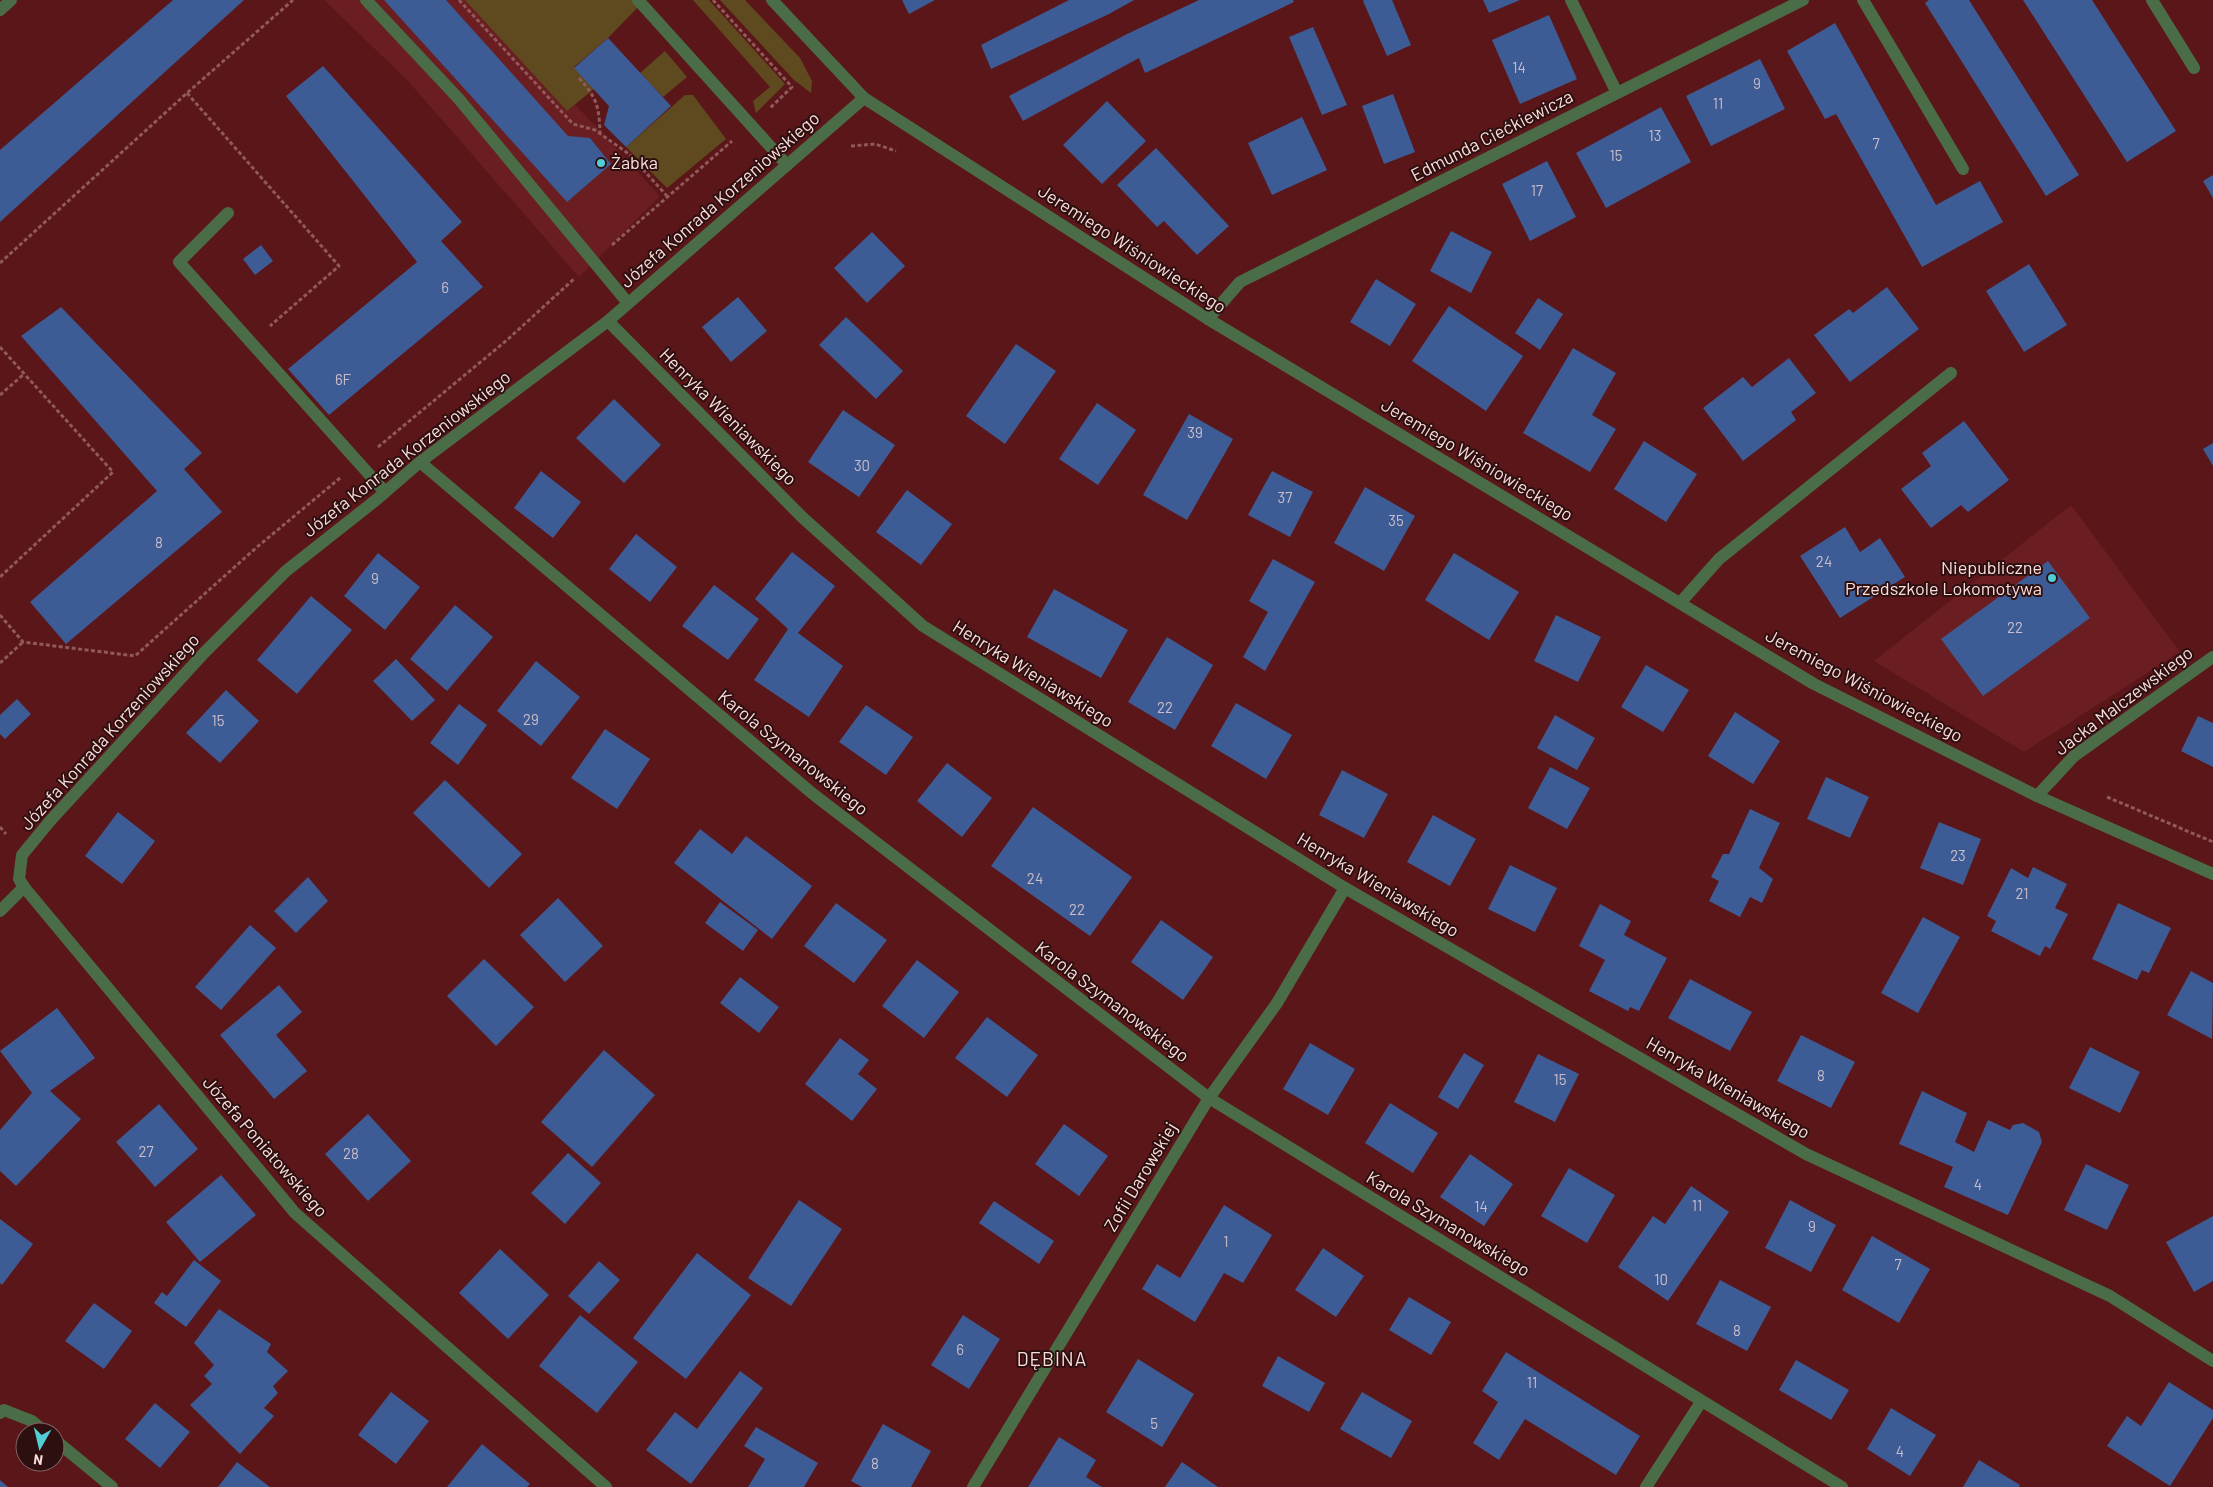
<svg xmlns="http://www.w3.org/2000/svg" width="2213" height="1487" font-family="Barlow,sans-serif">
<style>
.built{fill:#6a1e21}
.green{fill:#5f491e}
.building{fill:#3d5b94}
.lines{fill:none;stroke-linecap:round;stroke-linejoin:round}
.path{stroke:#90595a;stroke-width:3;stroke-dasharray:4 2.5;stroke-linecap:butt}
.minor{stroke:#4a6d47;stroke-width:12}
.poi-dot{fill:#52ccd5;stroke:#2d0f0f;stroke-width:2}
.labels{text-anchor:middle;stroke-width:4;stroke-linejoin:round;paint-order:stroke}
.number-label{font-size:15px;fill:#cabdca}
.street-label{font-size:18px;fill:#f9dedc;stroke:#2d0f0f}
.poi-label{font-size:18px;fill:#f9dedc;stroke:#2d0f0f;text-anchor:start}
.neighbourhood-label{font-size:19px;letter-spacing:1px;fill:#f9dedc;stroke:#2d0f0f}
</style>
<rect width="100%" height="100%" fill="#5b1619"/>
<!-- built -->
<g class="built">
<polygon points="324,0 478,0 660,196 579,277 408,81"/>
<polygon points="2071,505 2180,652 2024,752 1874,661"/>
</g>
<!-- green -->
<g class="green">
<polygon points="465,0 645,0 608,38 574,67 594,89 567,111"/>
<polygon points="693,0 709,0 785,84 756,113 753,101 770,87"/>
<polygon points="720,0 745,0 800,58 812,81 811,93 794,80"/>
<polygon points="665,51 687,77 663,97 640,73"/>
<polygon points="685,95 693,95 726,139 667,188 626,147"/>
</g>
<!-- building -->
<g class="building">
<polygon points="173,0 244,0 0,222 0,150"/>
<polygon points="384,0 446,0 568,136 590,138 611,164 567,202"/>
<polygon points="902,0 935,0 909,14"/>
<polygon points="1069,0 1134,0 1109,14 991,69 981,45"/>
<polygon points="1199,0 1293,0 1294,2 1145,73 1139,58 1023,121 1009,96 1127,34"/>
<polygon points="1364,0 1392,0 1411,45 1387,56 1363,1"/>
<polygon points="1483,0 1520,0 1489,13"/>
<polygon points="1929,0 1969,0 2079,175 2046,196 1925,3"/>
<polygon points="2023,0 2092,0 2176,131 2127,162"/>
<polygon points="1549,15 1577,79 1520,104 1492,40"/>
<polygon points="1835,23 1936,205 1980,181 2003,222 1922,267 1836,114 1825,119 1787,51"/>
<polygon points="1313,27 1347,105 1322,115 1289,37"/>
<polygon points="608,38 671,106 626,147 604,125 609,106 574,68"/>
<polygon points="1760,59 1785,109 1711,146 1686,96"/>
<polygon points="323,66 462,222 441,241 483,287 329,415 288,369 417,262 286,96"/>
<polygon points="1393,94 1415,152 1384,164 1362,106"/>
<polygon points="1107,101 1146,141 1102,184 1063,145"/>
<polygon points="1661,107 1691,162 1606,208 1576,153"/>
<polygon points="1302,117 1327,170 1272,195 1248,143"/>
<polygon points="1156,148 1229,226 1197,255 1164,221 1157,227 1117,185"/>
<polygon points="1547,161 1576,217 1530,241 1502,184"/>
<polygon points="2213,175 2213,198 2203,181"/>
<polygon points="1451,231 1492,252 1471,293 1430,271"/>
<polygon points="872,232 905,266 867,303 834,268"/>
<polygon points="261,245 273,261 255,275 243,259"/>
<polygon points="2029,264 2067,325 2024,352 1986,291"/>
<polygon points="1376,279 1416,304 1390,346 1350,322"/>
<polygon points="1887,287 1919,329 1850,382 1814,335 1849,309 1853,313"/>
<polygon points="738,297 767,331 731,362 702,327"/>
<polygon points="1538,298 1563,314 1540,350 1515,333"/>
<polygon points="1449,306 1523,356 1486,411 1412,361"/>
<polygon points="61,307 202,453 184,469 222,512 66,644 30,602 157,491 21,336"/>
<polygon points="846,317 903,371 876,399 819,345"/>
<polygon points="1016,344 1056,371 1005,444 966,416"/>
<polygon points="1573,348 1616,373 1592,415 1616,429 1590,472 1523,433"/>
<polygon points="1789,358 1816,393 1791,412 1796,420 1743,461 1703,408 1743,377 1752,387"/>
<polygon points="614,399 661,445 624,483 576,438"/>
<polygon points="1097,403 1136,430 1098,485 1059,459"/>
<polygon points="843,410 895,445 859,497 808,462"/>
<polygon points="1189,414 1233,439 1187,520 1143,495"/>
<polygon points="1964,421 2009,480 1968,512 1961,505 1931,528 1901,489 1931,466 1922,453"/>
<polygon points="1644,441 1697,474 1666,522 1614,489"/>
<polygon points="2213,443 2213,466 2203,449"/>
<polygon points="541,471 581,502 553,538 514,508"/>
<polygon points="1272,471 1313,492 1290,537 1248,515"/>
<polygon points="1365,487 1415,516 1384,571 1334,543"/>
<polygon points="907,490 952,524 921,565 876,532"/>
<polygon points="1845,527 1860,552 1880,538 1905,577 1840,618 1800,556"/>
<polygon points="636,534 677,567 650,602 609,569"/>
<polygon points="792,552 835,586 798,633 843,666 809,717 754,680 788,629 755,599"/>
<polygon points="378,553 420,587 385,630 344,596"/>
<polygon points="1454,553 1519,592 1489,640 1425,600"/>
<polygon points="1273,559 1315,582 1265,671 1243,657 1268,612 1249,601"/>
<polygon points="2048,561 2090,618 1983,696 1941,639"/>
<polygon points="714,585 759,619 728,660 682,626"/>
<polygon points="1054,589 1128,630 1101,678 1027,637"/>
<polygon points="311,596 352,630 297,694 257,660"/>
<polygon points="455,605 493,637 447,691 410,659"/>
<polygon points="1556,615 1601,637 1578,682 1534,661"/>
<polygon points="1167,637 1213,665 1175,730 1128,702"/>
<polygon points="396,659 435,700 412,721 373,681"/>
<polygon points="536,661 580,697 541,746 497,711"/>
<polygon points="1646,665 1689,690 1663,732 1621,707"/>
<polygon points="226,690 259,721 220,763 186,733"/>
<polygon points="17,699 31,714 5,739 0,734 0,715"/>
<polygon points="1236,703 1292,735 1266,779 1211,746"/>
<polygon points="459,704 487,725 458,765 430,743"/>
<polygon points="866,705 913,737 886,775 839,742"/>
<polygon points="1735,712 1780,741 1753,784 1708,756"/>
<polygon points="1555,715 1595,738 1577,770 1537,748"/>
<polygon points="2198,716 2213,723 2213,767 2181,751"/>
<polygon points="605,729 650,759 617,809 571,778"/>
<polygon points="947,763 992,798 962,837 917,801"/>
<polygon points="1550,767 1590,788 1567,829 1528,808"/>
<polygon points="1342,770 1388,794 1364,838 1319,815"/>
<polygon points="1826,777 1869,797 1850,838 1807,819"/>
<polygon points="445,780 522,854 489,888 413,813"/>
<polygon points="1033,807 1132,877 1090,936 991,866"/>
<polygon points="1750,809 1780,823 1759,868 1773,879 1762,903 1750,897 1740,917 1709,901 1719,881 1711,877 1723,854 1729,854"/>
<polygon points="118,812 155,841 122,884 85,856"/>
<polygon points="1433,815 1476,839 1450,886 1407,862"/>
<polygon points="1939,822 1981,839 1963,885 1920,868"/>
<polygon points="700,829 732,854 746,836 812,886 772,939 674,863"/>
<polygon points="1510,865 1557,888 1535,932 1488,909"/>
<polygon points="2033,867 2067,884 2055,908 2068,914 2050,949 2045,946 2040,956 1991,931 1996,921 1987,916 2011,868 2028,878"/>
<polygon points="308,877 328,901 296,933 274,911"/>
<polygon points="558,898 603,946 565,982 520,935"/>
<polygon points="720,902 758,930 743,951 705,923"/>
<polygon points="836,903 887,940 854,983 804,946"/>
<polygon points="2118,903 2171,928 2149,973 2142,970 2137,980 2092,959"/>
<polygon points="1600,904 1631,921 1624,935 1667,958 1639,1011 1630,1007 1628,1011 1589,991 1605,960 1579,946"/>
<polygon points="1923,917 1960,937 1918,1013 1881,993"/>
<polygon points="1161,920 1213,957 1183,1000 1131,962"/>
<polygon points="250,925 276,948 221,1010 195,987"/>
<polygon points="484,959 534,1007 496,1046 447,996"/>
<polygon points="917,960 959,992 924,1038 882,1006"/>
<polygon points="2191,971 2213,983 2212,1039 2167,1015"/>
<polygon points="740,977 779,1007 759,1033 720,1003"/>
<polygon points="1690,979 1752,1012 1730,1051 1668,1018"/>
<polygon points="279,985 302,1012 276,1035 307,1071 274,1099 220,1035"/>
<polygon points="57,1008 95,1058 50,1091 81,1119 16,1186 0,1171 0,1130 32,1093 0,1051"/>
<polygon points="987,1017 1038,1055 1007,1097 955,1058"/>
<polygon points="1801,1035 1855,1062 1831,1108 1777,1081"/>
<polygon points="840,1038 869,1060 858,1074 877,1089 852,1121 805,1084"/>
<polygon points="1310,1043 1355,1069 1328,1115 1283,1089"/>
<polygon points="2090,1047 2140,1072 2120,1113 2069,1088"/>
<polygon points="604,1050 655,1095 592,1167 541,1122"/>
<polygon points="1464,1053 1484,1065 1458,1109 1438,1097"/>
<polygon points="1538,1054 1579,1074 1555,1122 1514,1102"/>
<polygon points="1922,1091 1967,1113 1955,1142 1974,1152 1988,1120 2010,1130 2013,1125 2023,1123 2039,1132 2042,1142 2008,1215 1944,1187 1953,1167 1899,1144"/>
<polygon points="1390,1103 1438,1133 1413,1173 1365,1143"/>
<polygon points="159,1104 198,1149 155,1187 116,1142"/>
<polygon points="368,1114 411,1161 368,1201 325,1154"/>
<polygon points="1064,1124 1108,1156 1079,1196 1035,1164"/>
<polygon points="568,1153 601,1183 565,1224 531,1193"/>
<polygon points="1470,1154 1513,1184 1484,1226 1440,1197"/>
<polygon points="2086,1164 2129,1185 2107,1230 2064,1210"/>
<polygon points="1569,1168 1615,1195 1587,1243 1541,1216"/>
<polygon points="221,1175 256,1215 200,1262 166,1222"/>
<polygon points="1691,1186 1729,1212 1668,1301 1618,1267 1653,1216 1665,1224"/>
<polygon points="799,1200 842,1229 791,1306 748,1278"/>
<polygon points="1790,1200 1836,1225 1811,1272 1765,1248"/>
<polygon points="994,1201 1054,1241 1039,1264 979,1223"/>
<polygon points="1224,1205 1272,1235 1243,1283 1224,1273 1195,1322 1142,1289 1157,1264 1180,1278"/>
<polygon points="2213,1216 2213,1281 2194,1292 2166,1242"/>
<polygon points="0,1219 33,1244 2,1285 0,1283"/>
<polygon points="1872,1236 1930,1269 1899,1323 1842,1290"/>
<polygon points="1323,1248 1364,1276 1336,1317 1295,1290"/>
<polygon points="500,1249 549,1295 508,1339 459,1293"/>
<polygon points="697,1253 751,1295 686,1379 633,1338"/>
<polygon points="194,1260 221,1281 186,1327 154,1303 162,1292 167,1296"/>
<polygon points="599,1261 620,1280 589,1314 568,1296"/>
<polygon points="1720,1280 1771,1307 1747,1351 1696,1324"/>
<polygon points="1409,1297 1451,1322 1431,1355 1389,1330"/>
<polygon points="94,1303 132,1331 104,1369 65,1341"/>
<polygon points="219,1309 271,1344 267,1352 288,1371 273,1386 278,1393 264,1408 274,1416 240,1454 190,1405 212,1384 204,1376 214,1365 194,1343"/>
<polygon points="580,1315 638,1362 597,1413 539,1366"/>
<polygon points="963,1315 1000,1339 969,1389 931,1365"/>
<polygon points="1506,1352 1640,1436 1616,1475 1525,1419 1499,1460 1473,1443 1498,1402 1482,1391"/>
<polygon points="1278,1356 1325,1383 1309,1412 1262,1386"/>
<polygon points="1138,1359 1194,1394 1162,1447 1106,1412"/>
<polygon points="1796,1360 1849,1390 1831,1420 1779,1390"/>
<polygon points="740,1371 763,1388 691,1484 646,1450 675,1412 697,1429"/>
<polygon points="2169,1382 2213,1410 2213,1418 2170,1486 2107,1446 2127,1416 2141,1426"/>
<polygon points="391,1392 429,1421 396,1464 358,1435"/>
<polygon points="1362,1392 1412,1421 1391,1458 1340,1429"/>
<polygon points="155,1403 190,1432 160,1468 125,1439"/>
<polygon points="1891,1408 1936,1435 1910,1476 1867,1449"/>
<polygon points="883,1424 931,1451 911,1487 862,1487 851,1481"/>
<polygon points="756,1427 818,1463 804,1487 748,1487 765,1459 744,1446"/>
<polygon points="1059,1437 1096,1460 1086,1477 1102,1487 1028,1487"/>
<polygon points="482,1444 530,1484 527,1487 447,1487"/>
<polygon points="1979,1460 2020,1485 2019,1487 1963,1487"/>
<polygon points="237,1462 270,1487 218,1487"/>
<polygon points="1182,1462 1218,1487 1165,1487"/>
<polygon points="0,1480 8,1487 0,1487"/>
</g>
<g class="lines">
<!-- path -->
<g class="path">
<polyline points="459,0 573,124 595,130 629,154 667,196"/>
<polyline points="713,0 792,87 769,109"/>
<path d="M579,78C597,98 599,106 600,133"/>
<polyline points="187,93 339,266 270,326"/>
<polyline points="851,146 875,144 896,151"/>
<polyline points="612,245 732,141"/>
<polyline points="0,263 187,93 293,0"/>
<polyline points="0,347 113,472 0,577"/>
<polyline points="0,395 24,374"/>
<polyline points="378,447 507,340 574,279"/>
<polyline points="0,615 23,642 135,656 257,547 340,478"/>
<polyline points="0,663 23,642"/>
<polyline points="2107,797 2213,842"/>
<polyline points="0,827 6,834"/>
</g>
<!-- minor -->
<g class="minor">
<polyline points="366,0 458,98 628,303"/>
<polyline points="638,0 787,165"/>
<polyline points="772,0 864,98 1208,319 1814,684 2037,796 2213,874"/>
<polyline points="1571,0 1617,93"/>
<polyline points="1863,0 1963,169"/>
<polyline points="2152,0 2194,68"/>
<polyline points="0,10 11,0"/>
<polyline points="228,213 179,262 385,492"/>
<polyline points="1208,319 1240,282 1803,0"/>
<polyline points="608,321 802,517 923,626 1345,888 1806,1154 2110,1296 2213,1361"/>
<polyline points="420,462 813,794 1209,1098 1842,1487"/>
<polyline points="1680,603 1719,559 1951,373"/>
<polyline points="2037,796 2074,756 2213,657"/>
<polyline points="0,911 24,887"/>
<polyline points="0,1413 4,1410 32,1421 45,1432"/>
<polyline points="55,1440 112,1487"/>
<polyline points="606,1487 295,1213 24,887 19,879 22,855 50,821 204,653 286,571 376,500 420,462 608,321 864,98"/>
<polyline points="973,1487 1209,1098 1277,1003 1345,888"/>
<polyline points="1646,1487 1701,1402"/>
</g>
</g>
<!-- markers -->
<g class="poi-dot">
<circle cx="601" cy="163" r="5"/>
<circle cx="2052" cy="578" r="5"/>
</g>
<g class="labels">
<!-- number labels -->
<g class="number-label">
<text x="1519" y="73">14</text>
<text x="1757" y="89">9</text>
<text x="1718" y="109">11</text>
<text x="1655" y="141">13</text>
<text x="1876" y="149">7</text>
<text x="1616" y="161">15</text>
<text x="1537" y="196">17</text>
<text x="445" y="293">6</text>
<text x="343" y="385">6F</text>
<text x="1195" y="438">39</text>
<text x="862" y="471">30</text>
<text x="1285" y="503">37</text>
<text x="1396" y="526">35</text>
<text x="159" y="548">8</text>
<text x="1824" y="567">24</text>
<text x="375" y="584">9</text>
<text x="2015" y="633">22</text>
<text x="1165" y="713">22</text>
<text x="531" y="725">29</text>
<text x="218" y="726">15</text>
<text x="1958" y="861">23</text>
<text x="1035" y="884">24</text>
<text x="2022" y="899">21</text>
<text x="1077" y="915">22</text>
<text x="1821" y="1081">8</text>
<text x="1560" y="1085">15</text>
<text x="146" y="1157">27</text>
<text x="351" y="1159">28</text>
<text x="1978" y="1190">4</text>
<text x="1697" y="1211">11</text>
<text x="1481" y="1212">14</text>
<text x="1812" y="1232">9</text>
<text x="1226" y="1247">1</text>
<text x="1898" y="1270">7</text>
<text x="1661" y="1285">10</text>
<text x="1737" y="1336">8</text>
<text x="960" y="1355">6</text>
<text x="1532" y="1388">11</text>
<text x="1154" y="1429">5</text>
<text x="1900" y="1457">4</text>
<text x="875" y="1469">8</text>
</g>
<!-- street labels -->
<g class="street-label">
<text transform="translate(1492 136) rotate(-27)" y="6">Edmunda Ciećkiewicza</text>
<text transform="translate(720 200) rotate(-41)" y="6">Józefa Konrada Korzeniowskiego</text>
<text transform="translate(1132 249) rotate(33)" y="6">Jeremiego Wiśniowieckiego</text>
<text transform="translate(728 417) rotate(45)" y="6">Henryka Wieniawskiego</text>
<text transform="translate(407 454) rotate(-38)" y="6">Józefa Konrada Korzeniowskiego</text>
<text transform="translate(1477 460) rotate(31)" y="6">Jeremiego Wiśniowieckiego</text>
<text transform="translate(1033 674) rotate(32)" y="6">Henryka Wieniawskiego</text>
<text transform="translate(1864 686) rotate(28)" y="6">Jeremiego Wiśniowieckiego</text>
<text transform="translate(2124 701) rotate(-37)" y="6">Jacka Malczewskiego</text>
<text transform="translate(110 732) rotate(-48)" y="6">Józefa Konrada Korzeniowskiego</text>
<text transform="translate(793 753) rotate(39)" y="6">Karola Szymanowskiego</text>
<text transform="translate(1378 885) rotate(31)" y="6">Henryka Wieniawskiego</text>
<text transform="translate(1112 1002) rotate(37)" y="6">Karola Szymanowskiego</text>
<text transform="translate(1728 1088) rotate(30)" y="6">Henryka Wieniawskiego</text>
<text transform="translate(265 1147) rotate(49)" y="6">Józefa Poniatowskiego</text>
<text transform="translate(1141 1177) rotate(-59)" y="6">Zofii Darowskiej</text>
<text transform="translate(1448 1224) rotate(31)" y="6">Karola Szymanowskiego</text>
</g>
<!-- poi labels -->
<g class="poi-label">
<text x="611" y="169">Żabka</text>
<text x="2042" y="574" text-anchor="end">Niepubliczne<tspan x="2042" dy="21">Przedszkole Lokomotywa</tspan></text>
</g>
<!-- neighbourhood labels -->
<g class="neighbourhood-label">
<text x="1052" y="1366">DĘBINA</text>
</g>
</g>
<!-- north arrow -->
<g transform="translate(40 1447) rotate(188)"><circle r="24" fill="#2d0f0f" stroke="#7f6261"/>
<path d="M0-4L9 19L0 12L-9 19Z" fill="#52ccd5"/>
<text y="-8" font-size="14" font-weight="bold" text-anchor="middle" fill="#f9dedc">N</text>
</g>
</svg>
